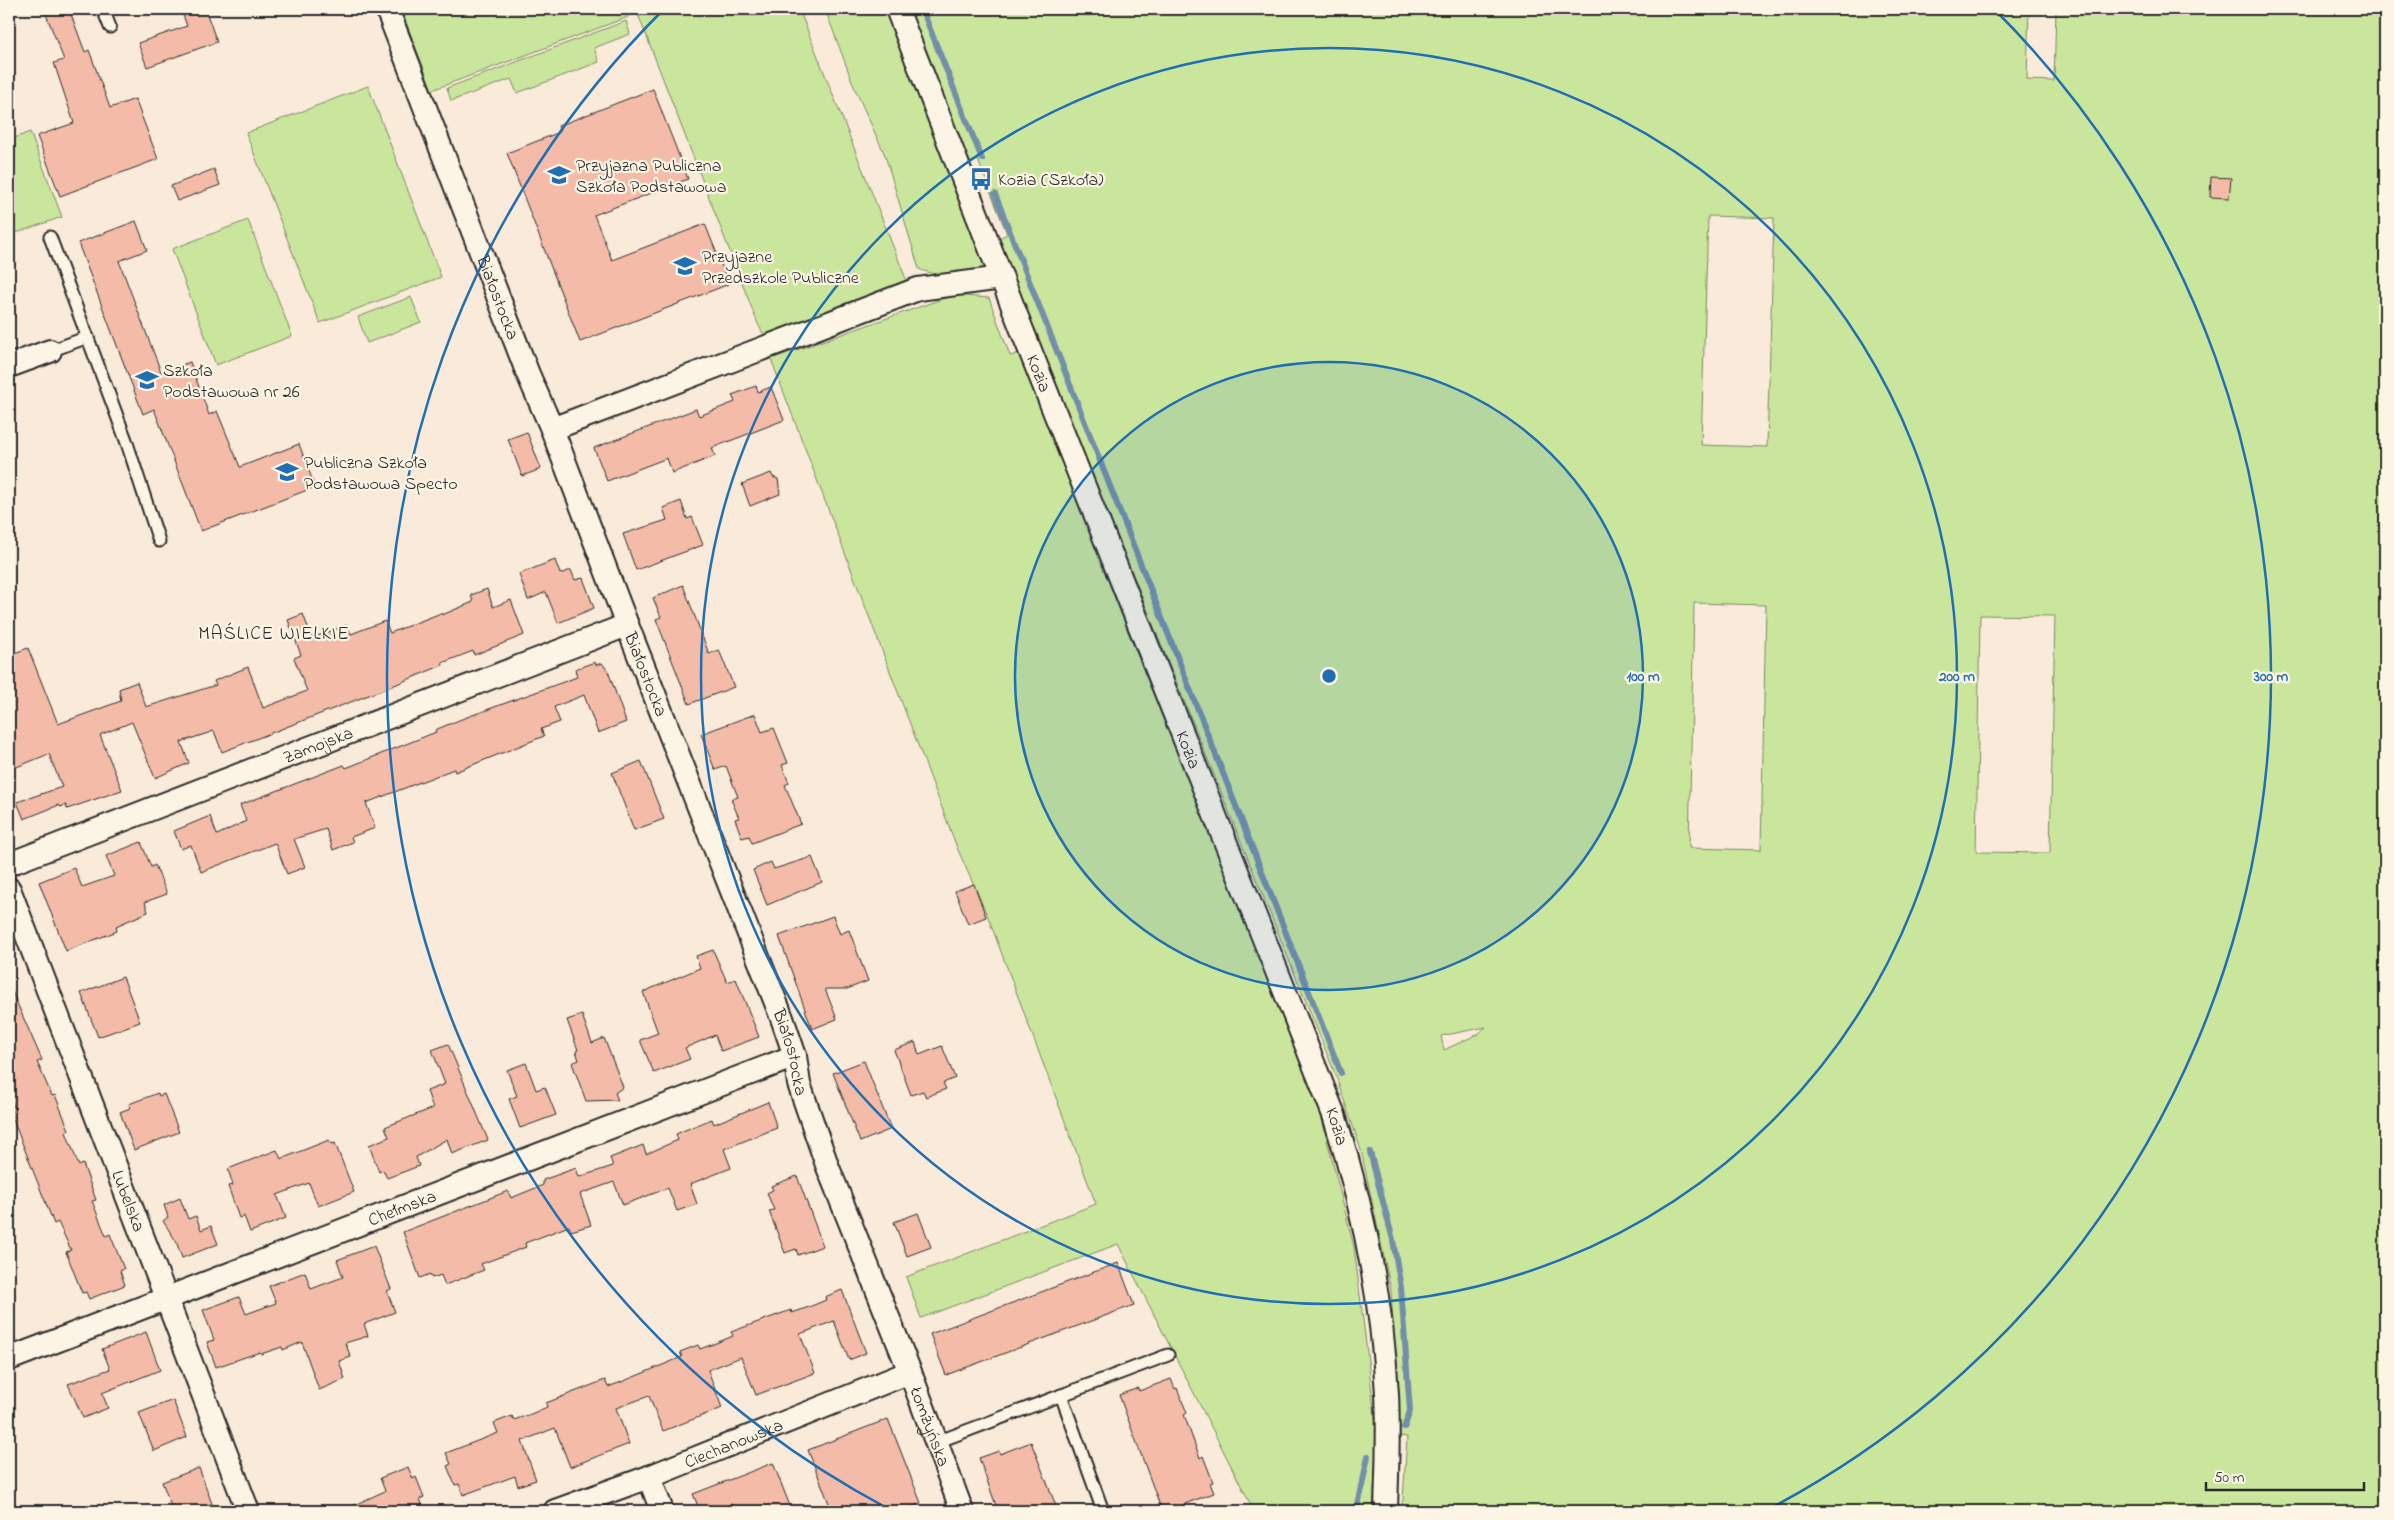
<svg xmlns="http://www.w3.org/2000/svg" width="2394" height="1520" font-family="'Indie Flower',sans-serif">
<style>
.green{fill:#cae69d;stroke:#7a8864;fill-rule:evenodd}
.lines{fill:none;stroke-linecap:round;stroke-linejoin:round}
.stream{stroke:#728ea9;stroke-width:6}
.building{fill:#f4bca8;stroke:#2b2b2b}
.service-casing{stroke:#2b2b2b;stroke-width:15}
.minor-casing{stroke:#2b2b2b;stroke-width:26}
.service{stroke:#fcf5e5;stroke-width:11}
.minor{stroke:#fcf5e5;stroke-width:22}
.ring{fill:none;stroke:#1f6fb2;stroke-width:2.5}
.labels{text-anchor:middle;stroke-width:4.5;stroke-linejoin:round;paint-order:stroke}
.poi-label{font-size:18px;fill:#2b2b2b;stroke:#fcf5e5;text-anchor:start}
.street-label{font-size:18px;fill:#2b2b2b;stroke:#fcf5e5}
.neighbourhood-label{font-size:19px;letter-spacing:1px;fill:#2b2b2b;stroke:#fcf5e5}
.centre{fill:#1f6fb2;stroke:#fcf5e5;stroke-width:2.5}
.ring-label{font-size:15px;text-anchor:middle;font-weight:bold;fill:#1f6fb2;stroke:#fcf5e5;stroke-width:4.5;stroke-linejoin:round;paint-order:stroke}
</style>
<rect width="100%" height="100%" fill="#faead9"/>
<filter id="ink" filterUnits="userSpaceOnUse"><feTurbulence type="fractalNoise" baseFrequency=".02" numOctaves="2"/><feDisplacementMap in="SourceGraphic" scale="10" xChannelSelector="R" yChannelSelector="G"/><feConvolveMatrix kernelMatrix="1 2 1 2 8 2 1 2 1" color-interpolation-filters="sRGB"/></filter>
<g filter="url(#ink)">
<!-- green -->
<g class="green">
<polygon points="401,9 625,9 628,17 432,90"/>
<polygon points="636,9 799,9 908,284 765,337 758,324"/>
<path d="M825,9H885L986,268C962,274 943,279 919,269L885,155L855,89Z"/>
<path d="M909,9H2029L2027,80L2054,81L2056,9H2385V1511H1400L1403,1500L1407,1437L1400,1436L1391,1290L1361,1150L1336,1076L997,239L1007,234L978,160L967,163ZM1708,216L1774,218L1767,447L1701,445ZM1694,603L1766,605L1761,850L1689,848ZM1980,615L2055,616L2050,853L1976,852ZM1486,1027L1478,1034L1444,1050L1441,1036Z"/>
<polygon points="626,21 630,34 594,48 599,62 517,93 511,79 451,101 447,88"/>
<polygon points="368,86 441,277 320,323 246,133"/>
<polygon points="30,132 62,217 16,233 9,213 9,140"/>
<polygon points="248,220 292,336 216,365 172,249"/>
<polygon points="953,295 989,298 1010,356 1019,353 1136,652 1316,1096 1354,1247 1377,1433 1373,1511 1254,1511 1118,1244 921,1318 906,1277 1096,1204 988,917 958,850 771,359"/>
<polygon points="411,297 421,322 367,343 358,317"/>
</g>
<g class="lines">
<!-- stream -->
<g class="stream">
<polyline points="922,9 982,159"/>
<polyline points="995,194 1341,1073"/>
<polyline points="1370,1152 1393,1240 1401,1288 1410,1411 1404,1428"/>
<polyline points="1357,1511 1368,1456"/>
</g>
</g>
<!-- building -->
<g class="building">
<polygon points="44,9 69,9 85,52 89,50 110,108 135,99 158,159 60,196 37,136 74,123 54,63 64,60"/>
<polygon points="192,9 205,9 217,42 147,67 138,43 187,26 182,12"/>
<polygon points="653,89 688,179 594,215 612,260 705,224 729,284 580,342 507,153 560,132 558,126"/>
<polygon points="214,169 220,185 177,201 171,186"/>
<polygon points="2211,177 2231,178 2229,198 2210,197"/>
<polygon points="136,221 147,250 119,261 161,372 190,362 209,415 217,411 240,467 299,444 315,487 201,531 154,409 143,414 78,243"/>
<polygon points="756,386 758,392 771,387 784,420 712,448 715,456 672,473 667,458 607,481 594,448 696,409 699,416 735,402 732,395"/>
<polygon points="527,432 541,469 522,476 508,439"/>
<polygon points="771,473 773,477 778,479 780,494 750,506 742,484"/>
<polygon points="681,501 687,519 692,517 703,545 636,570 623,534 667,520 663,508"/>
<polygon points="555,560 560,574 571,570 575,580 583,578 594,608 558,623 546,592 528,600 519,574"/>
<polygon points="683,585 709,654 719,650 734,687 689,704 656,619 661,617 653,598"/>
<polygon points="487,589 493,607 511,600 524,635 474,655 473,651 442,663 443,665 392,686 222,752 214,731 181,742 189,763 155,778 132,722 100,735 122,790 67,809 66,805 60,807 59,805 24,819 17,802 62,787 49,754 9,770 9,655 28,648 58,724 121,701 119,689 137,682 146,707 216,685 214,681 248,667 263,708 307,691 294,658 301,655 288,620 303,614 312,638 347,625 351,634 385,621 390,633 441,613 442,615 473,602 471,595"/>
<polygon points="595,662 596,665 602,663 608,671 626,722 598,733 584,695 554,707 560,722 541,729 544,736 455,772 454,769 366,803 375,828 351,837 353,842 333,850 326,829 294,839 305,867 287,874 275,843 201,872 191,845 181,849 174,831 210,816 217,835 246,821 240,805 344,765 346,768 436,732 435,730 459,720 577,677 575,669"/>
<polygon points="755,714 762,732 774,728 788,763 782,765 789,783 785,785 801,824 752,843 749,836 742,838 735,819 739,818 731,799 738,797 726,766 715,770 701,734"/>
<polygon points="641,761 664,819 634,830 612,773"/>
<polygon points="141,842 151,867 155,865 167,894 145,902 148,912 116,926 117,931 66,951 39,882 74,868 82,887 114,876 106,856"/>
<polygon points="812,857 822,882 767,905 753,870 771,862 774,869"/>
<polygon points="974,884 986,917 968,924 955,891"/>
<polygon points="833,916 840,934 849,930 868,981 847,989 825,989 837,1019 812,1029 779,936"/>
<polygon points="713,950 727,982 736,979 759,1037 721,1051 715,1035 685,1048 690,1059 654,1073 640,1040 658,1033 643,992 700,968 696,956"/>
<polygon points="123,977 140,1022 98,1037 81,993"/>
<polygon points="9,985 42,1060 37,1062 52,1096 55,1095 69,1130 66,1132 79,1166 83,1164 96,1200 92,1201 106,1236 110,1234 124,1269 120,1271 125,1285 89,1299 86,1292 82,1293 66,1252 71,1250 58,1222 54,1224 10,1112 15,1110 9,1092"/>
<polygon points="582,1015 592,1043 604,1038 623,1087 615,1093 618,1100 586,1101 572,1063 579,1060 576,1051 578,1050 567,1020"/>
<polygon points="915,1042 919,1055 942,1046 955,1078 943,1083 946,1089 926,1097 923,1091 911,1095 894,1050"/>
<polygon points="448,1044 488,1140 452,1154 447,1139 416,1157 419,1166 387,1178 383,1170 379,1172 369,1145 389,1137 385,1127 433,1108 427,1091 445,1084 432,1050"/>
<polygon points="864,1061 891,1129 860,1142 833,1073"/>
<polygon points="526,1063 536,1090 545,1087 556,1115 520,1128 509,1099 517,1096 507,1070"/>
<polygon points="158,1093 159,1096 164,1094 179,1132 134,1150 120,1112 130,1108 129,1104"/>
<polygon points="768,1102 777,1128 724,1149 731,1168 690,1184 697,1204 677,1211 668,1188 623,1205 614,1182 580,1194 591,1225 571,1231 569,1226 525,1243 526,1247 481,1264 484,1270 445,1285 441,1275 432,1278 430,1274 420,1278 403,1232 508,1191 511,1198 543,1185 543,1180 576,1168 579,1177 613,1166 610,1158 643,1145 646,1154 678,1140 676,1134 692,1127 712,1119 714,1124"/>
<polygon points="329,1140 331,1144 335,1143 354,1192 318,1206 309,1183 277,1195 286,1218 250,1232 244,1216 239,1218 228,1186 233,1185 228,1169 277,1150 281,1159"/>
<polygon points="797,1176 823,1246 798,1255 796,1249 785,1253 769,1211 774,1210 767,1193 773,1190 771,1186"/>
<polygon points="180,1198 188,1219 196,1216 201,1230 211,1226 218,1244 182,1258 176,1241 163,1221 168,1217 164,1205"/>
<polygon points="918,1213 931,1247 907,1256 894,1222"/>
<polygon points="374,1246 391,1289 387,1291 395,1312 364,1324 368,1336 345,1343 351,1357 339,1361 345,1379 319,1390 302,1342 283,1350 282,1347 261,1354 260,1352 216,1367 207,1342 214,1340 203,1310 239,1297 246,1314 276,1303 269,1286 305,1272 311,1289 343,1277 337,1260"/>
<polygon points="1118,1263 1134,1305 946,1375 930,1334"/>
<polygon points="842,1290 866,1353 849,1360 834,1321 800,1334 815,1373 756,1395 741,1357 708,1370 722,1408 663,1431 649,1396 616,1408 629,1444 570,1467 555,1428 522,1441 536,1480 518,1486 515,1476 463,1495 459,1484 455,1485 447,1466 451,1464 446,1453 498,1433 494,1423 512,1416 514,1420 531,1414 547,1407 546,1403 605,1380 608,1387 624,1381 682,1357 680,1352 698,1345 700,1349 716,1343 733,1336 731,1332 791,1310 792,1313 809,1307 826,1300 825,1297"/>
<polygon points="146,1332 160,1370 102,1393 108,1408 83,1418 68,1384 110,1369 102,1349"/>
<polygon points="1171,1379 1175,1389 1177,1388 1187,1413 1184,1415 1200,1458 1203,1456 1213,1482 1210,1483 1214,1493 1182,1505 1183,1508 1174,1511 1162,1511 1119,1395 1138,1388 1139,1391"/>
<polygon points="173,1400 187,1437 154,1451 139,1413"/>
<polygon points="888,1419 921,1503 900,1511 832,1511 808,1450"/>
<polygon points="1031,1442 1058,1511 998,1511 979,1458 999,1451 1000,1454"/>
<polygon points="773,1463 792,1511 733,1511 731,1504 712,1511 700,1511 693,1494"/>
<polygon points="408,1467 413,1479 416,1477 424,1497 420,1499 425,1511 341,1511 385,1491 380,1478"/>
<polygon points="199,1468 212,1504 194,1511 173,1511 162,1482"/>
</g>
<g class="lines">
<defs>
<g id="service">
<polyline points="103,9 110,27"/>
<polyline points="50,237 126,440 159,541"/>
<polyline points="50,351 88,337"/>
<polyline points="1061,1395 1103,1511"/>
<polyline points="937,1442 1168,1355"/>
</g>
<g id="minor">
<path id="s1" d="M387,9L528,374L552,429L627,625L782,1018L795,1056L799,1084L827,1165L910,1372L962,1511"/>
<path id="s2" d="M897,9L1022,330L1334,1115C1363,1206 1382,1299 1387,1394C1389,1433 1387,1472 1386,1511"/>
<polyline points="9,366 50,351"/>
<polyline points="552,429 918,289 1002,278"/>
<path id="s3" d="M9,864L627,625"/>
<path id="s4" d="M9,889L248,1511"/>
<path id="s5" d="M9,1359L795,1056"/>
<polyline points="649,1477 662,1511"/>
<path id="s6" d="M555,1511L649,1477L910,1372"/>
</g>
</defs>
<!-- service casing -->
<use href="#service" class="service-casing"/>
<!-- minor casing -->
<use href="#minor" class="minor-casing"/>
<!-- service -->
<use href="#service" class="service"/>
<!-- minor -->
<use href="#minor" class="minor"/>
</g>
</g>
<!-- distance rings -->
<circle cx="1329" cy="676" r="314" fill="#1f6fb2" fill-opacity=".12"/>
<g class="ring">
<circle cx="1329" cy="676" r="314"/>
<circle cx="1329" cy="676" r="628"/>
<path d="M887 1508A942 942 0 0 1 663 10M1995 10A942 942 0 0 1 1771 1508"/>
</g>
<!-- icons -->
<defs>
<symbol id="school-bare" viewBox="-9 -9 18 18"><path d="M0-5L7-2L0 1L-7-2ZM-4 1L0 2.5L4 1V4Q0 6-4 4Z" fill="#1f6fb2" stroke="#fcf5e5" stroke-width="2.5" paint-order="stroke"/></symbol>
<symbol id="bus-bare" viewBox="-9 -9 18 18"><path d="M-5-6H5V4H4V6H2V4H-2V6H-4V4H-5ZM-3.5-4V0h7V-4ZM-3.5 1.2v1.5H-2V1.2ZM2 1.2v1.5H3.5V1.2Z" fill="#1f6fb2" stroke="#fcf5e5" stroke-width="2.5" paint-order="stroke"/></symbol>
</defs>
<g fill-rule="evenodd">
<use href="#school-bare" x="543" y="159" width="32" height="32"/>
<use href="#bus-bare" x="965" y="163" width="32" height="32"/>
<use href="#school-bare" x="669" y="250" width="32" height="32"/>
<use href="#school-bare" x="131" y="364" width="32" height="32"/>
<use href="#school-bare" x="271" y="456" width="32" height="32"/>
</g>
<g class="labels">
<!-- poi labels -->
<g class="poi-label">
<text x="576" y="171">Przyjazna Publiczna<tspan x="576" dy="21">Szkoła Podstawowa</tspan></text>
<text x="998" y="185">Kozia (Szkoła)</text>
<text x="702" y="262">Przyjazne<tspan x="702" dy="21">Przedszkole Publiczne</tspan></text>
<text x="163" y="376">Szkoła<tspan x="163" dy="21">Podstawowa nr 26</tspan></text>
<text x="304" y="468">Publiczna Szkoła<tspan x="304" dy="21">Podstawowa Specto</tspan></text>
</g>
<!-- street labels -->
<g class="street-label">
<text dy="6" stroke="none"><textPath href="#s1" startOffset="309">Białostocka</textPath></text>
<text dy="6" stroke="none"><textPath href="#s2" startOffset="391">Kozia</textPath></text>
<text dy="6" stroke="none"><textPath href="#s1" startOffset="714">Białostocka</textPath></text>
<text dy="6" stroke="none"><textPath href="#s3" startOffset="331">Zamojska</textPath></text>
<text dy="6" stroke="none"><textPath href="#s2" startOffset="796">Kozia</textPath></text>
<text dy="6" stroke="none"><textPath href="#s1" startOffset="1119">Białostocka</textPath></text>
<text dy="6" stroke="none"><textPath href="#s2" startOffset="1201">Kozia</textPath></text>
<text dy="6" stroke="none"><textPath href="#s4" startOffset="334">Lubelska</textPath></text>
<text dy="6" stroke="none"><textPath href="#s5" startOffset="421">Chełmska</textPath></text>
<text dy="6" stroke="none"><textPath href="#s1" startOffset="1519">Łomżyńska</textPath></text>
<text dy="6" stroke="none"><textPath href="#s6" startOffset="191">Ciechanowska</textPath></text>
</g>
<!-- neighbourhood labels -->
<g class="neighbourhood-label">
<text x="274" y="639">MAŚLICE WIELKIE</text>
</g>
</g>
<circle cx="1329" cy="676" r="8" class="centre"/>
<g class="ring-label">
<text x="1643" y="681">100 m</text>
<text x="1957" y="681">200 m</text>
<text x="2271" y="681">300 m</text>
</g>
<!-- margin -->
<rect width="2394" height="1520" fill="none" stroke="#fcf5e5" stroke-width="30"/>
<rect x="15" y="15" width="2364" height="1490" fill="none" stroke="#2b2b2b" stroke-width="2" filter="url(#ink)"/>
<!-- scale -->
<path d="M2206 1482v8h158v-8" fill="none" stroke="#2b2b2b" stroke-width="2.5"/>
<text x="2214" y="1482" font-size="15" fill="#2b2b2b" stroke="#fcf5e5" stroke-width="4" paint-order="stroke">50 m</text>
</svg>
